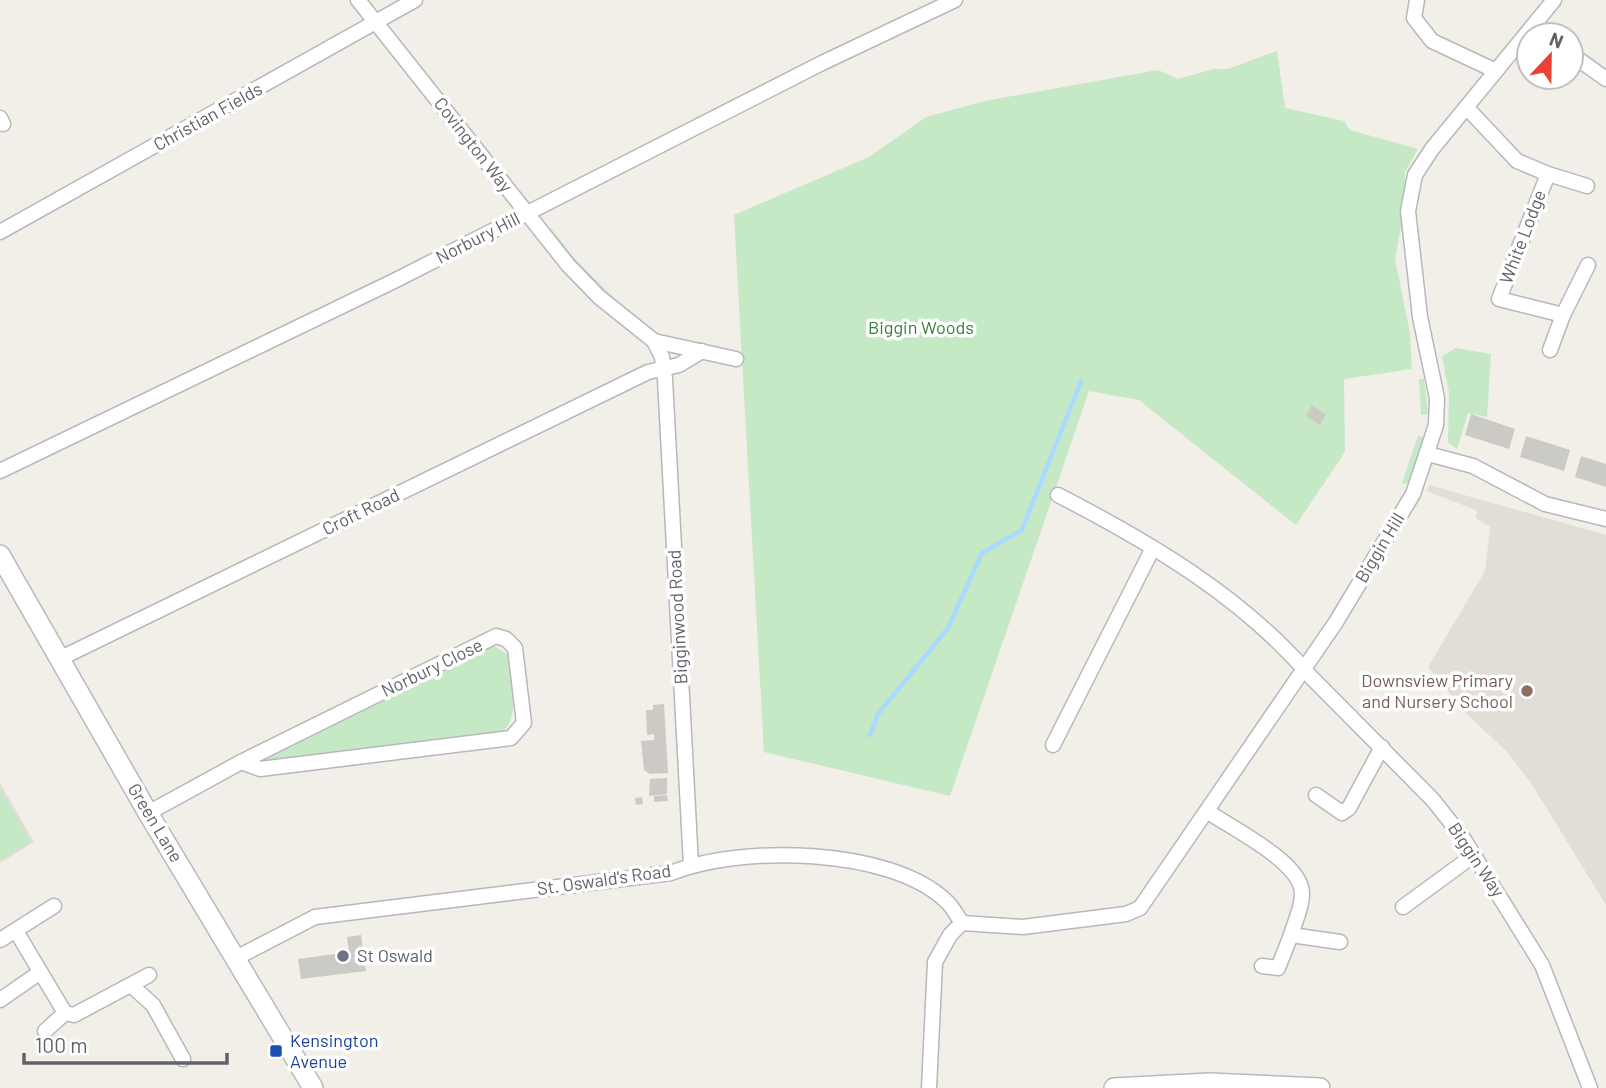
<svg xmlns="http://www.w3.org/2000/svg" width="1606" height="1088" font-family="Barlow,sans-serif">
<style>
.education{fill:#e1ded6}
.green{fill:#c5e8c5}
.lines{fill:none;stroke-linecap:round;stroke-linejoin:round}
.stream{stroke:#aadaff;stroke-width:4.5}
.building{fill:#cccac5}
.street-casing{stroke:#b5b8bc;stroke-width:17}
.secondary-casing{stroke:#b6babf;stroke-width:22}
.street{stroke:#fff;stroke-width:14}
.secondary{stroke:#fff;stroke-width:19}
.education-dot{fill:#8d6e63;stroke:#fff;stroke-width:2.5}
.worship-dot{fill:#6b7280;stroke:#fff;stroke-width:2.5}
.transit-dot{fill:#1a4fb4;stroke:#fff;stroke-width:2.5}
.labels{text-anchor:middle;stroke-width:7;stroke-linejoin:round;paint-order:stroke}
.street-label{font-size:18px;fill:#5f6368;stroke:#fff}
.park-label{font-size:18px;fill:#348238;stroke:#fff}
.education-label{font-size:18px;fill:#785e54;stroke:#fff;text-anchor:end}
.worship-label{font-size:18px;fill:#5b616d;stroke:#fff;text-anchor:start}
.transit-label{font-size:18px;fill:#164399;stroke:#fff;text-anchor:start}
</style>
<rect width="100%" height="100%" fill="#f1efe8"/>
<!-- education -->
<g class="education">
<polygon points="1429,485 1606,535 1606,905 1531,783 1507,752 1468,715 1428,667 1485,571 1490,527 1475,518 1478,511 1427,491"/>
<polygon points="0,783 34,842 0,863"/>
</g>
<!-- green -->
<g class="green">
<polygon points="1277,51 1285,108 1344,121 1350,130 1418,149 1405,172 1406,201 1395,259 1410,333 1412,369 1344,379 1345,452 1296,525 1139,400 1089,391 950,796 764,752 734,215 869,157 926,117 985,101 1158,70 1178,79 1214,69 1228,69"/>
<polygon points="550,227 576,260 621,305 570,258"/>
<polygon points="1456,348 1491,354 1487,417 1468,413 1457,449 1448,442 1449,393 1442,356"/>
<polygon points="1419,379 1424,379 1428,414 1421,415"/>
<polygon points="1418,436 1425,438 1407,484 1402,483"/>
<path d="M491,644L508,655C510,680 523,717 500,734L267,762L259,760Z"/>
<polygon points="0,788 31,842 0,860"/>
</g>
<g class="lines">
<!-- stream -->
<polyline class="stream" points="870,735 878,714 948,628 982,553 1022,530 1081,381"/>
</g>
<!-- building -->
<g class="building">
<polygon points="1312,405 1326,415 1320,425 1306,416"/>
<polygon points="1471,414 1515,429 1509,449 1465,435"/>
<polygon points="1526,436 1570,450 1564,471 1520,457"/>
<polygon points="1581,456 1606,464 1606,487 1575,477"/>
<polygon points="664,704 668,773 650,774 644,770 641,741 654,740 654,734 647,735 646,710 653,710 653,705"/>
<polygon points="667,778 667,794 649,796 650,779"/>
<polygon points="667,795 668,801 654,802 654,796"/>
<polygon points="642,797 643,804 636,805 635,798"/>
<polygon points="361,935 366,971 301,979 298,959 349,952 347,937"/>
</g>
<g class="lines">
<defs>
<g id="street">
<polyline points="358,0 568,265 599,297 654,341 736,359"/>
<polyline points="1417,0 1414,18 1432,41 1496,71"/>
<polyline points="1571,54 1606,79"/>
<polyline points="1467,108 1517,161 1548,174 1499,299 1563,315"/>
<polyline points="0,118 3,124"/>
<polyline points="1548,174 1587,186"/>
<polyline points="0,232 415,0"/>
<polyline points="654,341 662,357 665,379 691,865"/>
<polyline points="1550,350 1563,315 1588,265"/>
<polyline points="1428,454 1473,466 1545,504 1606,519"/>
<polyline points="0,471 396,280 822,63 955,0"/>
<path d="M1058,495C1149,542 1243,597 1310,676L1433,800L1463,838L1542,965L1590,1088"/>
<polyline points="59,659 648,372 679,365 702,351"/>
<polyline points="1053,745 1153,548"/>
<polyline points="1316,795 1342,813 1349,808 1382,747"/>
<path d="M1207,811C1231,828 1293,858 1301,887C1305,901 1295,921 1291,935L1340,942"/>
<polyline points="148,813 241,762 260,769 511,738 524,723 515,648 506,639 496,636 241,762"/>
<polyline points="1403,907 1474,855"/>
<polyline points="962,923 1023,927 1126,914 1140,908 1336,622 1413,494 1436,425 1437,398 1420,317 1408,211 1415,175 1432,149 1554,0"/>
<polyline points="16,931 65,1013 74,1015 149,975"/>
<polyline points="0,940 54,906"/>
<path d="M236,958L315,917L671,873C739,845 890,847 946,901C953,907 957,916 962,923"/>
<polyline points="1262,966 1278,968 1291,935"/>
<polyline points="132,986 153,1005 183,1059"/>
<polyline points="0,1000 39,973"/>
<polyline points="45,1031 65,1013"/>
<polyline points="929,1088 935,962 950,935 962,923"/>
</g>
<g id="secondary">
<polyline points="0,555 148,813 313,1088"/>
<polyline points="1114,1088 1209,1083 1320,1088"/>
</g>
</defs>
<!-- street casing -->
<use href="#street" class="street-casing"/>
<!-- secondary casing -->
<use href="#secondary" class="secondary-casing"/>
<!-- street -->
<use href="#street" class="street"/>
<!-- secondary -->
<use href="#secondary" class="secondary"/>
</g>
<!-- markers -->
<circle class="education-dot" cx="1527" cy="691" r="7"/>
<circle class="worship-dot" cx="343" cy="956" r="7"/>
<rect class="transit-dot" x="269" y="1044" width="14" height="14" rx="3.5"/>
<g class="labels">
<!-- street labels -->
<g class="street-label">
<text transform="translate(208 117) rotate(-29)" y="6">Christian Fields</text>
<text transform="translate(473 145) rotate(52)" y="6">Covington Way</text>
<text transform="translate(1523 237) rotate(-69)" y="6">White Lodge</text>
<text transform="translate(478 238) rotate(-27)" y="6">Norbury Hill</text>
<text transform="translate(361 512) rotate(-26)" y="6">Croft Road</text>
<text transform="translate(1380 548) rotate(-59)" y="6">Biggin Hill</text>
<text transform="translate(678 617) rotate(-93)" y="6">Bigginwood Road</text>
<text transform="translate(432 668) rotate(-26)" y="6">Norbury Close</text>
<text transform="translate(155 823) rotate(59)" y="6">Green Lane</text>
<text transform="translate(1476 860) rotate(56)" y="6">Biggin Way</text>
<text transform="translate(604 880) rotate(-8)" y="6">St. Oswald's Road</text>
</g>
<!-- park labels -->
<g class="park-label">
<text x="921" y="334">Biggin Woods</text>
</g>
<!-- education labels -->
<g class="education-label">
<text x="1513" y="687">Downsview Primary<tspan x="1513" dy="21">and Nursery School</tspan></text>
</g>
<!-- worship labels -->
<g class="worship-label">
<text x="357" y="962">St Oswald</text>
</g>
<!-- transit labels -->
<g class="transit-label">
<text x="290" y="1047">Kensington<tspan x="290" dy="21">Avenue</tspan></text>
</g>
</g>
<!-- north arrow -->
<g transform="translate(1550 56) rotate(22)"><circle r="33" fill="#ffffff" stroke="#bfc1c3" stroke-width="2"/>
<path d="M0-5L12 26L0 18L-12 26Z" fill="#ea4335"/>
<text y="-10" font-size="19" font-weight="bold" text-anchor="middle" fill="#5f6368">N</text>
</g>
<!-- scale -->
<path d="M24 1053v10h203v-10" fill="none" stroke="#5f6368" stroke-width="3.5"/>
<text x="35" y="1053" font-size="21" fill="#5f6368" stroke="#ffffff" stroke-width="5" paint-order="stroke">100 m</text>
</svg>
